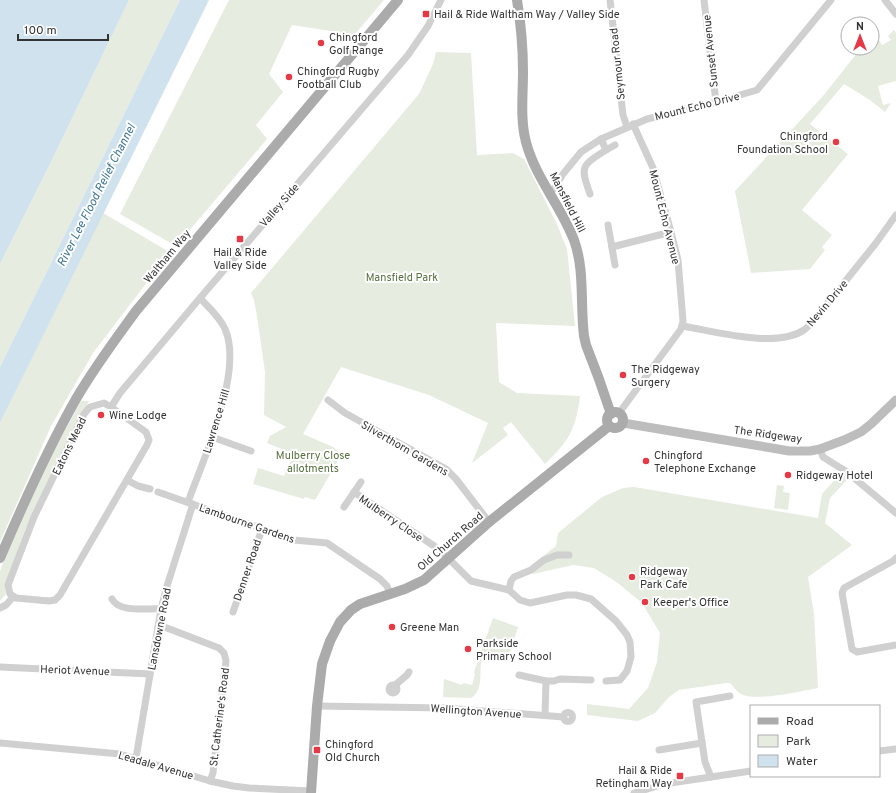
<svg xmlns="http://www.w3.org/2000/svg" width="896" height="793" font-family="Overpass,sans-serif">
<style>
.green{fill:#e6ecdf}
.water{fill:#cfe2ee}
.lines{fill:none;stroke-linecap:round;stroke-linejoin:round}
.minor{stroke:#d0d0d0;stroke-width:7}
.secondary{stroke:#bdbdbd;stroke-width:9}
.primary{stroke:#ababab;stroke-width:10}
.poi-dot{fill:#e63946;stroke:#fff;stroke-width:1.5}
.labels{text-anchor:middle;stroke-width:4;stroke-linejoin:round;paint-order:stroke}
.poi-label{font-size:11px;fill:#333;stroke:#fff;text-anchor:start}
.street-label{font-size:11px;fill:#333;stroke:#fff}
.park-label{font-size:11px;fill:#56703f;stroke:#fff}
.water-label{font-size:12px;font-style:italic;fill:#3f7597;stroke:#fff}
</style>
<rect width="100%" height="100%" fill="#fff"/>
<!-- green -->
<g class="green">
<polygon points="129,0 180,0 0,367 0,264 52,160"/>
<polygon points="229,0 384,0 351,39 343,33 292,25 269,74 283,92 256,125 267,139 176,246 120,214"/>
<polygon points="894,30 896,33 896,81 878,86 883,105 891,103 885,112 870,100 844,84 810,124 848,154 802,210 832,235 822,247 825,250 810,269 751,273 735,191 823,96 861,48 872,48 872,35 874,32 882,45 891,40 888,36"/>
<path d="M436,52L471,53L477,155L513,153L524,159L556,222L567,249L575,326L496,323L499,382L517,393L580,396C576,429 569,441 545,464L511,422L503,428L508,435L472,463L488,423L429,395L341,367L303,434L333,447L342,454L315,500L305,497L304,499L253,484L258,468L284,476L294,454L267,443L270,436L286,427L264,415L265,372L257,316L254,300L251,293L419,94L433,64Z"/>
<polygon points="103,213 171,253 141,290 93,353 51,426 0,542 0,423"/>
<polygon points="81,401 89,401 42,493 25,530 5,586 6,594 0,601 0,571 17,527 33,489"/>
<path d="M841,473L848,479L830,498L825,523L852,545L808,577L814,614L818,688C802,691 755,702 741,694C737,692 733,686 730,683H726L679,690L669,697L655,713L638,721L587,715V704L629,709L648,688L657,662L660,633L642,603L618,583L594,568L573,565L533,574L530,566L556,546L558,533L602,497L623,488L634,487L818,518L822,494Z"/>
<polygon points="777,485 784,486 783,492 790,493 788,510 774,508"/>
<path d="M493,618L518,627L507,661L483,654C477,668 486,689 471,698L443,697L444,679L462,685L463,683L472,685L475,674L474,672Z"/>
</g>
<!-- water -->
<g class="water">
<polygon points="0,0 129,0 52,160 0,264"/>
<polygon points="180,0 209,0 0,423 0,367"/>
</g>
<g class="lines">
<!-- minor -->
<g class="minor">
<polyline points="610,0 623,115 627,127"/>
<polyline points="704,0 716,102"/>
<polyline points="885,0 896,14"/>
<polyline points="606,150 615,145"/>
<polyline points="549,192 554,189 563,174 581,152 601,139 647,119 716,102 757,90 831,0"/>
<path d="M590,194C580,166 581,166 606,150L601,139"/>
<polyline points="608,225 615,265"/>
<polyline points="612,247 671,232"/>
<path d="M682,326C714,331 776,349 804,330C808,327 812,323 815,319L876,243L896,215"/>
<polyline points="328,400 345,413 446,469 456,479 489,522"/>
<polygon points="104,403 111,407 146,432 149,440 147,445 60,595 55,600 49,601 16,598 10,594 8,585 34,517 84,414 90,407"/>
<polyline points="111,407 120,393 200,298 408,55 428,26 441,0"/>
<polyline points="619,413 681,329 683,321 678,260 671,232 653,168 633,124"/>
<polyline points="212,437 251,451"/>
<polyline points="820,449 823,457 847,472 896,513"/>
<polyline points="127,480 138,486 150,489"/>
<polyline points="158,492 294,540 327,543 380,579 387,586 390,594"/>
<polyline points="354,492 440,550 471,581 509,590 520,600 530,603 567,595 576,595 591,599 616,621 627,635 630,642 631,657 627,671 620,680 606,681"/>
<path d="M188,502C203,460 244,371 225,329C220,317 208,307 200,298"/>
<polyline points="344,507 361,482"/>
<polyline points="896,558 893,561 844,588 842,593 852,649 857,652 896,645"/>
<polyline points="509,590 511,581 514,577 531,570 544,560 557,555 569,555"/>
<path d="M112,599C119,613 148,608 161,609"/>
<polyline points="0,608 6,605 13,597"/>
<polyline points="233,612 262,529"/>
<polyline points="158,627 167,628 219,648 224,653 226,661 213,773 210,781"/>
<polyline points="0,667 150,674"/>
<polyline points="519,675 546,681 554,681 560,679 591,680"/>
<circle cx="393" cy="689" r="4"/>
<polyline points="394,686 407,675 409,672"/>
<polyline points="317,706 444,708 564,717"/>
<circle cx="568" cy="717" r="4.5"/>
<polyline points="545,715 546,681"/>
<polyline points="0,743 120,754 210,781 233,786 249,788 311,791"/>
<polyline points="659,750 702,743"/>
<polyline points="879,751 896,749"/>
<polyline points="136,758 161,609 167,586 193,504"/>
<polyline points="711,777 705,762 696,702 730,696"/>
<polyline points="634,793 664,784 751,771"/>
</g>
<!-- secondary -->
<polyline class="secondary" points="623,423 772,448 789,451 810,451 820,449 844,440 861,432 871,424 896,400"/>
<!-- primary -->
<g class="primary">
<path d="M517,0C521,24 523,48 523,72C523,95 520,120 526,142C535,177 561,206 574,240C585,270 580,304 584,336L586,345L599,379L611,414"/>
<circle cx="615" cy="420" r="8"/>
<path d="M0,558C23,504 47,450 76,399C94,368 115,340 136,311L398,0"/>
<polyline points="311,793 317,706 322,664 330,641 340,622 351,610 360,604 405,589 424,580 489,522 609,426"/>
</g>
</g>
<!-- markers -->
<g class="poi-dot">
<rect x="422" y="10" width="8" height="8" rx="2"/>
<circle cx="321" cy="43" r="4"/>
<circle cx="289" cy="77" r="4"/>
<circle cx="836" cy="142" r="4"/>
<rect x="236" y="235" width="8" height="8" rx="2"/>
<circle cx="623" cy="375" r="4"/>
<circle cx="101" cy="415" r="4"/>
<circle cx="646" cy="461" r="4"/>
<circle cx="788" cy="475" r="4"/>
<circle cx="632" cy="577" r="4"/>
<circle cx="645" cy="602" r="4"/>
<circle cx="392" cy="627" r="4"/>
<circle cx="468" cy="649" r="4"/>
<rect x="313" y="746" width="8" height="8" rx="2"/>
<rect x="676" y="772" width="8" height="8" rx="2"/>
</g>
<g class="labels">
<!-- poi labels -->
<g class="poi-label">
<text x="434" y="18">Hail &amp; Ride Waltham Way / Valley Side</text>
<text x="329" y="41">Chingford<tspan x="329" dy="13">Golf Range</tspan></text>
<text x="297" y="75">Chingford Rugby<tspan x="297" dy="13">Football Club</tspan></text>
<text x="828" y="140" text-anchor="end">Chingford<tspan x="828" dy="13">Foundation School</tspan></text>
<text x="240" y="256" text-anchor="middle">Hail &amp; Ride<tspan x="240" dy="13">Valley Side</tspan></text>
<text x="631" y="373">The Ridgeway<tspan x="631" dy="13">Surgery</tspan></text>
<text x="109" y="419">Wine Lodge</text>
<text x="654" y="459">Chingford<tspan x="654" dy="13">Telephone Exchange</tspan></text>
<text x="796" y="479">Ridgeway Hotel</text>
<text x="640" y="575">Ridgeway<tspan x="640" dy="13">Park Cafe</tspan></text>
<text x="653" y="606">Keeper's Office</text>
<text x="400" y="631">Greene Man</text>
<text x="476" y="647">Parkside<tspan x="476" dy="13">Primary School</tspan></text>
<text x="325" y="748">Chingford<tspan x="325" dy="13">Old Church</tspan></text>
<text x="672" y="774" text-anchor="end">Hail &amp; Ride<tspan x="672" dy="13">Retingham Way</tspan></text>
</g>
<!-- street labels -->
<g class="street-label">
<text transform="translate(710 51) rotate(-96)" y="4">Sunset Avenue</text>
<text transform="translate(617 64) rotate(-96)" y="4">Seymour Road</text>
<text transform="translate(697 106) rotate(-14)" y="4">Mount Echo Drive</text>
<text transform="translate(568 202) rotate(63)" y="4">Mansfield Hill</text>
<text transform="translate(279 205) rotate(-49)" y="4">Valley Side</text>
<text transform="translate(665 217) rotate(76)" y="4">Mount Echo Avenue</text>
<text transform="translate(167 256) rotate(-50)" y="4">Waltham Way</text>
<text transform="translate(827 303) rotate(-50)" y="4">Nevin Drive</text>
<text transform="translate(216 421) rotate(-73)" y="4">Lawrence Hill</text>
<text transform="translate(768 434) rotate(8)" y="4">The Ridgeway</text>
<text transform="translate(69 446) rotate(-64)" y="4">Eatons Mead</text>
<text transform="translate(405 448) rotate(30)" y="4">Silverthorn Gardens</text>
<text transform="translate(391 518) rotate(34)" y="4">Mulberry Close</text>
<text transform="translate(247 523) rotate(19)" y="4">Lambourne Gardens</text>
<text transform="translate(450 541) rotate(-41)" y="4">Old Church Road</text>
<text transform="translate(247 570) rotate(-71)" y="4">Denner Road</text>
<text transform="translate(159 629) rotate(-79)" y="4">Lansdowne Road</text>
<text transform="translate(75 670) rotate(2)" y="4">Heriot Avenue</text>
<text transform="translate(476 711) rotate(4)" y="4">Wellington Avenue</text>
<text transform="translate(219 717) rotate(-83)" y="4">St. Catherine's Road</text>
<text transform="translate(156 765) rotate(16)" y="4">Leadale Avenue</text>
</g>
<!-- park labels -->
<g class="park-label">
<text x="402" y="281">Mansfield Park</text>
<text x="313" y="459">Mulberry Close<tspan x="313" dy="13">allotments</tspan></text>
</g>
<!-- water labels -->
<g class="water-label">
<text transform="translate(96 195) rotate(-63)" y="4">River Lee Flood Relief Channel</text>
</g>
</g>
<!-- legend -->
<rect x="750" y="705" width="130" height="72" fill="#ffffff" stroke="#adadad"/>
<rect x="758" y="718" width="20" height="6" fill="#ababab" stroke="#adadad"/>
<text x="786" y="725" font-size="12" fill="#333333">Road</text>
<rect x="758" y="735" width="20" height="12" fill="#e6ecdf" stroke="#adadad"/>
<text x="786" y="745" font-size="12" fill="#333333">Park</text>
<rect x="758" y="755" width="20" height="12" fill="#cfe2ee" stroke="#adadad"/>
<text x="786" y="765" font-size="12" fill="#333333">Water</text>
<!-- north arrow -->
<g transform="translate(860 36)"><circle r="19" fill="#ffffff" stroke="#adadad"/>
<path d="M0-3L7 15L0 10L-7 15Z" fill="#e63946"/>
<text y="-6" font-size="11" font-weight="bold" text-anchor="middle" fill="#333333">N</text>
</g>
<!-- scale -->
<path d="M18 34v6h90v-6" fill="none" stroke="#333333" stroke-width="2"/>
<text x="24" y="34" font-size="12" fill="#333333" stroke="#ffffff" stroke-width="3" paint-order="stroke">100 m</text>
</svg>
